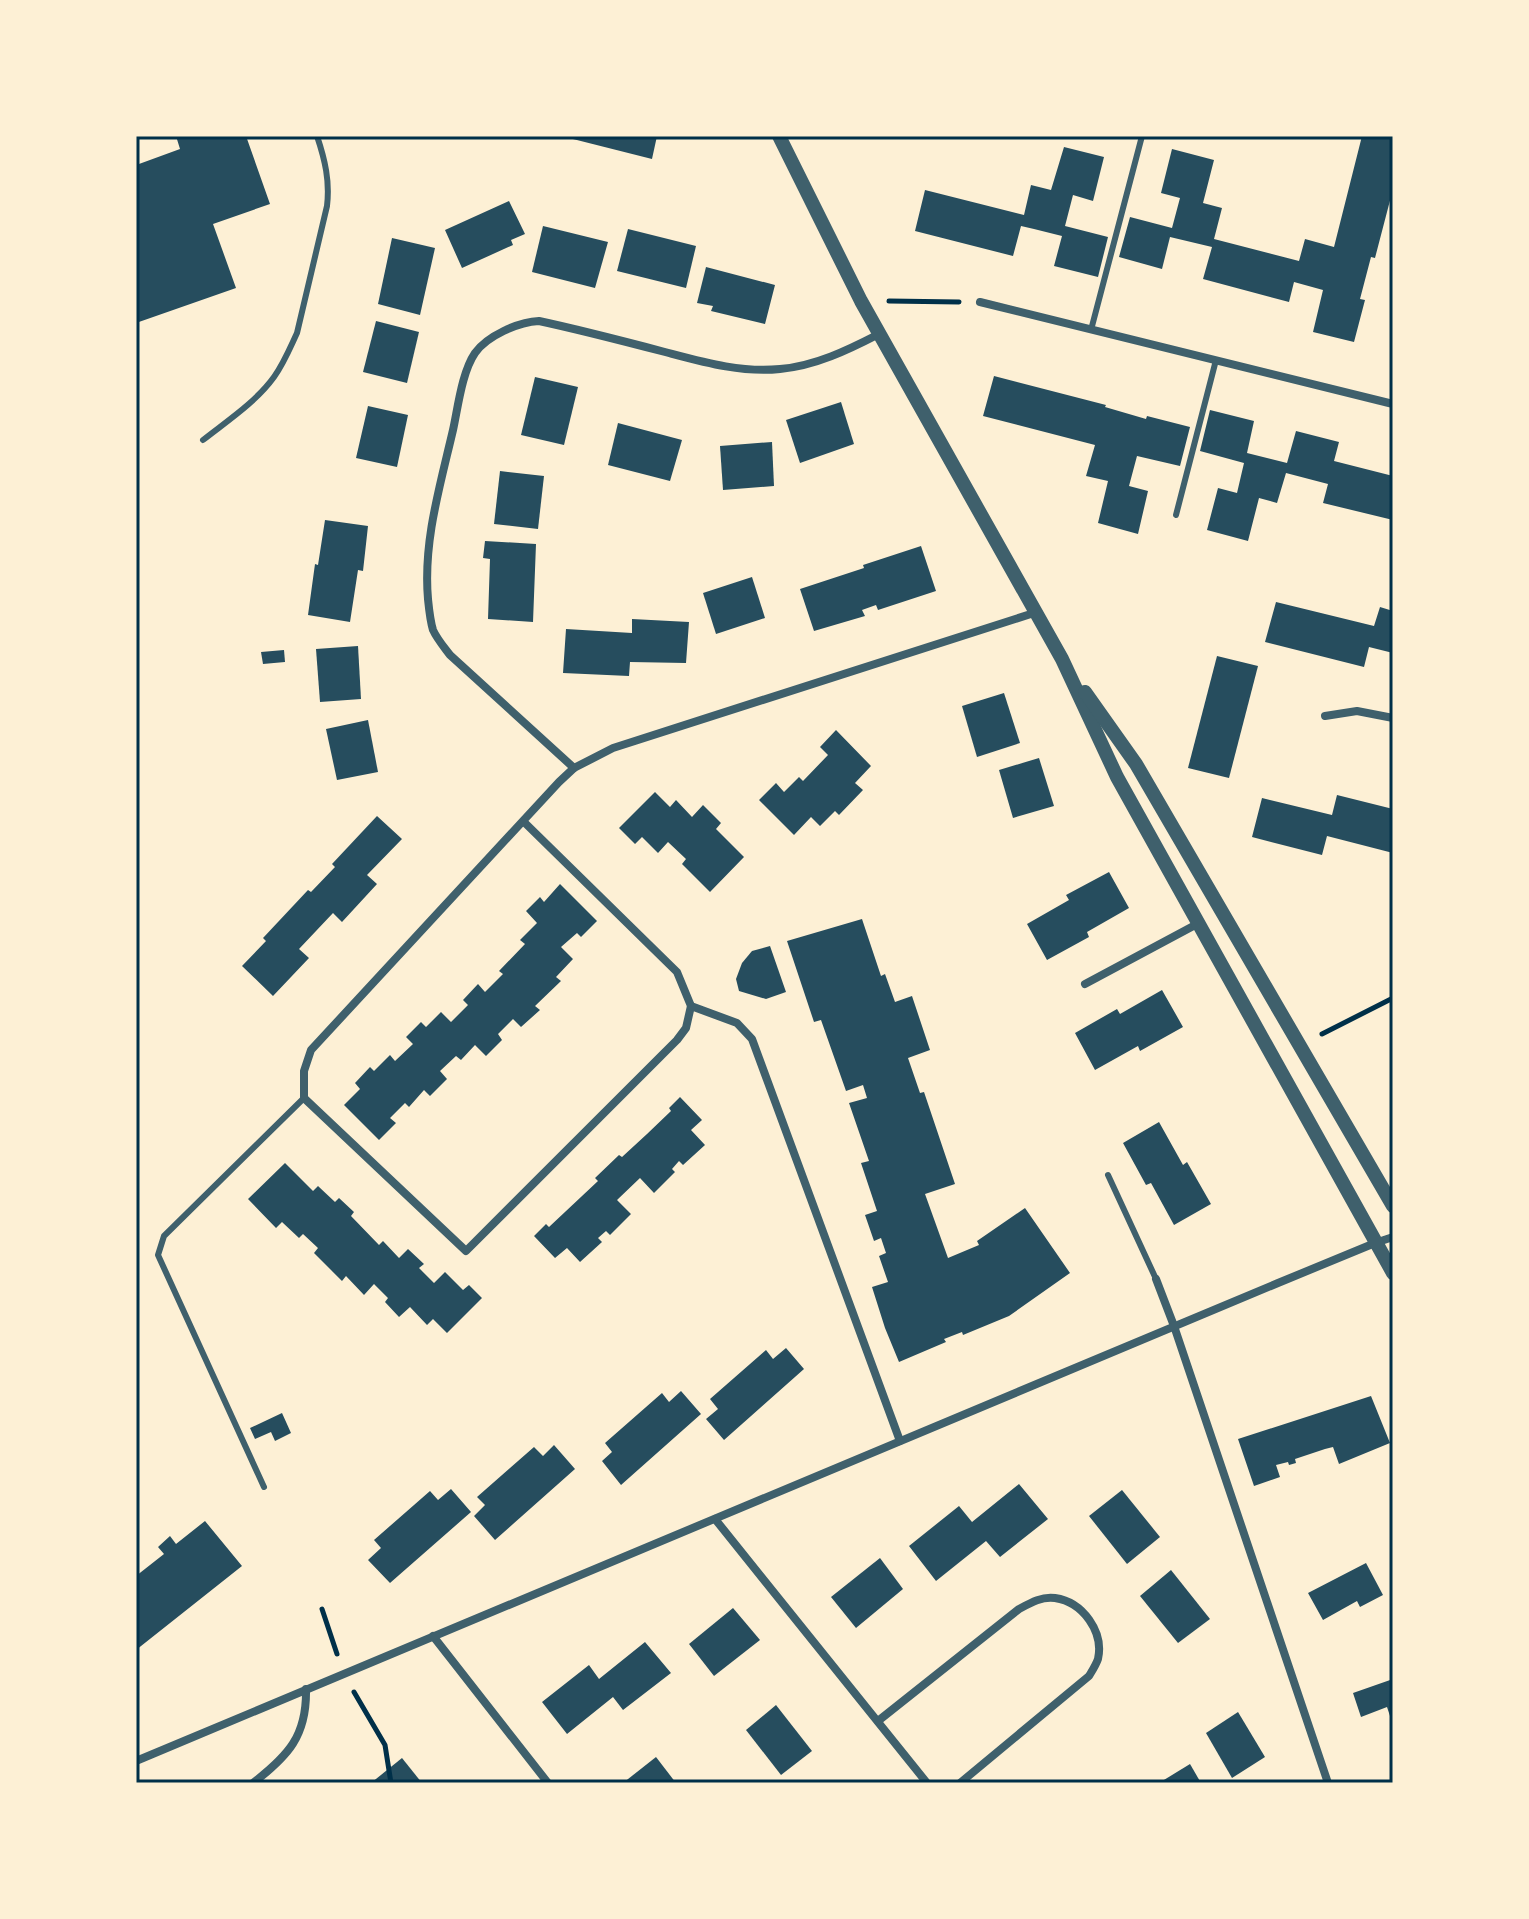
<svg xmlns="http://www.w3.org/2000/svg" width="1529" height="1919" font-family="'Source Sans 3',sans-serif">
<style>
.building{fill:#264d5e}
.lines{fill:none;stroke-linecap:round;stroke-linejoin:round}
.path{stroke:#003049;stroke-width:5}
.service{stroke:#3f606c;stroke-width:6}
.minor{stroke:#3f606c;stroke-width:8}
.tertiary{stroke:#3f606c;stroke-width:14}
.neatline{fill:none;stroke:#003049;stroke-width:3}
</style>
<rect width="100%" height="100%" fill="#fdf0d5"/>
<!-- building -->
<g class="building">
<polygon points="176,136 246,136 270,204 213,224 236,288 136,323 136,158 139,164 180,149"/>
<polygon points="561,136 657,136 652,159"/>
<polygon points="1362,136 1393,136 1393,189 1375,258 1371,257 1360,299 1365,300 1354,342 1313,332 1323,290 1294,282 1289,302 1203,279 1212,247 1170,237 1162,269 1119,257 1130,217 1172,228 1180,198 1161,193 1172,149 1214,160 1203,203 1222,208 1214,239 1299,261 1305,239 1334,247"/>
<polygon points="1064,147 1104,157 1093,201 1073,195 1065,226 1108,237 1098,277 1054,266 1062,236 1034,229 1021,226 1013,256 915,231 925,190 1024,215 1031,185 1051,190"/>
<polygon points="509,201 525,234 511,240 513,245 462,268 445,230"/>
<polygon points="543,226 608,242 595,288 532,272"/>
<polygon points="628,229 696,246 686,288 617,271"/>
<polygon points="392,238 435,248 420,315 378,304"/>
<polygon points="706,267 775,285 765,324 711,311 713,306 697,303"/>
<polygon points="376,321 419,332 407,383 363,372"/>
<polygon points="994,376 1106,405 1105,407 1146,419 1147,416 1190,427 1180,466 1137,456 1129,486 1148,491 1138,534 1098,523 1108,481 1086,476 1095,445 983,416"/>
<polygon points="535,377 578,387 564,445 521,435"/>
<polygon points="841,402 854,444 800,463 786,420"/>
<polygon points="368,406 408,415 397,467 356,458"/>
<polygon points="1210,410 1254,421 1247,453 1287,463 1296,431 1339,442 1334,461 1393,476 1393,520 1323,503 1328,484 1286,473 1277,503 1259,498 1248,541 1207,530 1218,488 1237,493 1244,463 1200,451"/>
<polygon points="618,423 682,440 670,481 608,465"/>
<polygon points="772,442 774,486 723,490 720,446"/>
<polygon points="500,471 544,476 538,529 494,524"/>
<polygon points="325,520 368,526 363,571 358,570 350,622 308,615 315,564 318,565"/>
<polygon points="485,541 536,544 533,622 488,619 490,559 483,558"/>
<polygon points="921,546 936,591 878,610 876,605 862,610 865,616 814,631 800,589 864,568 863,565"/>
<polygon points="752,577 765,618 716,634 703,593"/>
<polygon points="1276,602 1374,626 1380,607 1393,611 1393,653 1369,647 1364,667 1265,642"/>
<polygon points="632,619 689,622 686,663 630,662 629,676 563,673 566,629 632,633"/>
<polygon points="358,646 361,699 320,702 316,649"/>
<polygon points="284,650 285,662 263,664 261,652"/>
<polygon points="1217,656 1258,666 1229,778 1188,768"/>
<polygon points="1004,693 1020,743 977,757 962,706"/>
<polygon points="368,720 378,772 337,780 326,729"/>
<polygon points="836,730 871,766 855,783 863,790 839,815 835,811 820,826 811,817 794,835 759,800 776,783 784,792 799,777 803,781 828,755 820,747"/>
<polygon points="1039,758 1054,806 1013,818 999,770"/>
<polygon points="655,792 670,807 676,800 692,817 703,805 721,823 716,829 744,857 710,892 682,864 686,859 668,842 658,853 642,837 635,844 619,828"/>
<polygon points="1337,795 1393,809 1393,853 1327,836 1322,855 1252,837 1262,798 1332,815"/>
<polygon points="377,816 402,839 367,875 377,884 342,922 333,913 299,949 309,958 273,996 242,966 266,941 263,938 308,890 311,892 335,867 332,864"/>
<polygon points="1109,872 1129,908 1087,932 1089,937 1047,960 1027,924 1069,900 1066,895"/>
<polygon points="560,884 597,921 581,937 577,933 561,947 573,959 556,977 561,981 535,1006 540,1010 521,1027 513,1019 498,1034 502,1040 486,1056 475,1045 461,1060 456,1056 440,1071 447,1079 430,1096 424,1090 409,1107 405,1103 390,1118 396,1123 379,1140 344,1105 360,1089 355,1083 370,1067 374,1071 390,1055 395,1061 413,1044 406,1037 421,1022 426,1027 441,1012 451,1022 468,1005 463,1000 478,984 485,992 503,974 499,971 525,944 520,940 537,923 526,911 540,897 544,902"/>
<polygon points="862,919 881,976 885,974 895,1002 912,996 930,1050 908,1058 920,1093 924,1092 955,1184 925,1194 948,1258 979,1245 977,1241 1025,1208 1070,1273 1009,1316 963,1335 962,1332 944,1339 946,1342 899,1362 885,1328 872,1287 888,1282 879,1256 886,1253 881,1238 874,1241 865,1215 877,1211 861,1163 869,1161 849,1103 867,1098 863,1085 846,1091 821,1020 814,1022 787,941"/>
<polygon points="770,946 786,992 766,999 739,991 736,979 742,963 752,951"/>
<polygon points="1162,990 1183,1027 1140,1051 1138,1046 1095,1070 1075,1033 1117,1009 1120,1014"/>
<polygon points="680,1097 702,1120 691,1130 705,1145 683,1165 679,1161 672,1169 675,1172 654,1193 640,1178 617,1200 631,1214 610,1235 606,1231 598,1238 602,1242 580,1262 567,1248 555,1258 534,1236 546,1224 549,1227 598,1181 595,1178 619,1155 622,1157 647,1134 671,1111 669,1108"/>
<polygon points="1159,1122 1183,1165 1187,1162 1211,1204 1174,1225 1151,1183 1146,1185 1123,1143"/>
<polygon points="285,1163 313,1191 318,1186 335,1202 339,1198 354,1212 351,1216 379,1245 383,1241 399,1258 408,1249 424,1264 419,1268 434,1283 445,1272 463,1290 469,1285 482,1298 447,1333 433,1319 427,1325 410,1307 399,1317 385,1302 388,1298 374,1284 364,1295 346,1276 342,1281 314,1253 318,1248 303,1234 299,1238 282,1222 276,1228 248,1199"/>
<polygon points="786,1348 804,1369 724,1440 706,1419 718,1409 710,1399 766,1350 773,1359"/>
<polygon points="681,1391 701,1414 621,1485 602,1461 612,1452 605,1443 662,1393 669,1402"/>
<polygon points="1371,1396 1390,1443 1339,1464 1333,1447 1325,1449 1295,1459 1296,1463 1289,1465 1288,1462 1276,1465 1280,1477 1254,1486 1238,1439"/>
<polygon points="282,1413 291,1433 275,1441 271,1432 255,1439 250,1428"/>
<polygon points="554,1445 575,1469 495,1540 474,1516 485,1505 477,1497 534,1447 543,1456"/>
<polygon points="1019,1484 1048,1519 1000,1557 986,1541 936,1581 909,1546 959,1506 972,1522"/>
<polygon points="451,1489 471,1512 390,1583 368,1560 381,1548 374,1540 430,1491 438,1500"/>
<polygon points="1122,1490 1160,1537 1127,1564 1089,1516"/>
<polygon points="205,1521 242,1566 136,1650 136,1576 164,1554 158,1547 170,1536 176,1544"/>
<polygon points="880,1558 903,1589 856,1628 831,1597"/>
<polygon points="1366,1563 1383,1595 1360,1607 1357,1601 1323,1620 1308,1593"/>
<polygon points="1171,1570 1210,1619 1178,1643 1140,1596"/>
<polygon points="733,1608 760,1640 714,1676 689,1644"/>
<polygon points="645,1642 671,1673 623,1710 613,1697 567,1734 542,1702 589,1665 599,1679"/>
<polygon points="1393,1679 1393,1725 1387,1707 1361,1717 1353,1693"/>
<polygon points="776,1705 812,1751 781,1775 746,1730"/>
<polygon points="1238,1712 1265,1757 1232,1778 1206,1733"/>
<polygon points="656,1757 676,1783 623,1783"/>
<polygon points="402,1758 422,1783 371,1783"/>
<polygon points="1190,1764 1201,1783 1159,1783"/>
</g>
<g class="lines">
<!-- path -->
<g class="path">
<polyline points="889,301 959,302"/>
<polyline points="1322,1034 1393,998"/>
<polyline points="322,1609 337,1654"/>
<polyline points="354,1692 385,1745 391,1783"/>
</g>
<!-- service -->
<g class="service">
<polyline points="1091,330 1142,136"/>
<path d="M203,440C227,421 256,402 274,377C284,363 290,348 297,333L327,206C330,181 325,160 317,136"/>
<polyline points="1176,515 1216,360"/>
<polyline points="1108,1175 1156,1279"/>
<polyline points="264,1487 158,1255 164,1236 304,1098"/>
</g>
<!-- minor -->
<g class="minor">
<polyline points="980,302 1393,404"/>
<polyline points="1325,716 1357,711 1393,718"/>
<path d="M574,768L450,655C444,647 437,639 433,630C430,620 429,609 428,599C423,542 440,486 453,430C458,407 462,372 475,353C487,336 518,322 539,321C581,330 623,341 665,352C703,362 741,373 780,369C815,366 848,350 879,334"/>
<polyline points="523,821 677,972 691,1006 686,1028 677,1040 466,1251 304,1098 304,1071 311,1050 559,782 574,768 613,748 1037,612"/>
<polyline points="1085,984 1199,923"/>
<polyline points="691,1006 737,1023 752,1039 900,1441"/>
<polyline points="1156,1279 1174,1326 1328,1783"/>
<polyline points="715,1519 927,1783"/>
<polyline points="433,1636 548,1783"/>
<path d="M878,1721L1019,1609C1030,1603 1042,1596 1055,1598C1083,1602 1104,1632 1098,1659C1096,1665 1092,1671 1089,1676L960,1783"/>
<polyline points="136,1761 1278,1283 1375,1243 1393,1237"/>
<path d="M253,1783C288,1756 307,1736 306,1689"/>
</g>
<!-- tertiary -->
<g class="tertiary">
<polyline points="779,136 861,301 1062,659 1117,777 1393,1273"/>
<polyline points="1085,692 1136,764 1393,1206"/>
</g>
</g>
<!-- border -->
<rect width="1529" height="1919" fill="none" stroke="#fdf0d5" stroke-width="276"/>
<rect x="138" y="138" width="1253" height="1643" class="neatline"/>
</svg>
